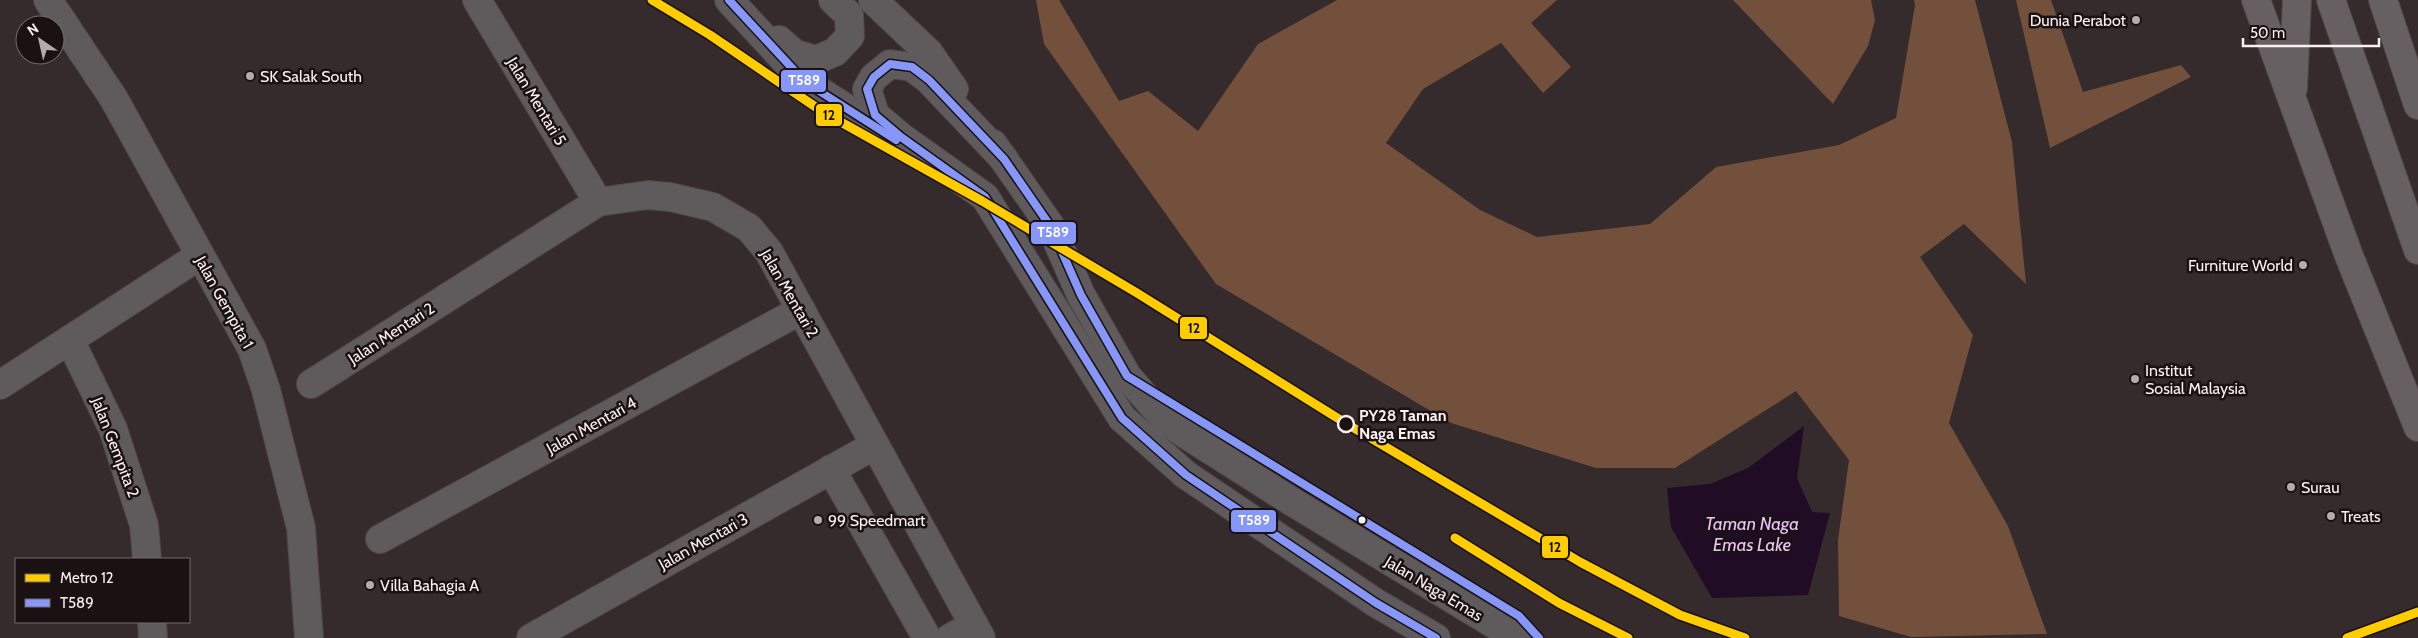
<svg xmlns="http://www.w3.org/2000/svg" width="2418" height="638" font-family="Cabin,sans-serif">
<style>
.forest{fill:#72503c}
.water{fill:#210c26}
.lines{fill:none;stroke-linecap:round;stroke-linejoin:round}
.minor-casing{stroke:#504648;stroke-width:30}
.highway-casing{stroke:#504648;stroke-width:30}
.minor{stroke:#5f5a5c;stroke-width:28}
.highway{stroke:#676062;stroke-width:28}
.bus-1-casing{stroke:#1a1113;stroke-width:11}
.bus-1{stroke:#8697f9;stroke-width:8}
.metro-1-casing{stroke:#1a1113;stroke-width:12}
.metro-1{stroke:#fc0;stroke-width:9}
.poi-dot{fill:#b6aaac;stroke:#1a1113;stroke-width:2}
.stop-dot{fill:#1a1113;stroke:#fceff1;stroke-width:2.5}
.bus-dot{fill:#fceff1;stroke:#1a1113;stroke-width:2}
.labels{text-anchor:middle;stroke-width:5;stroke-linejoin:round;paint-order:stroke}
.poi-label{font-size:16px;fill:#fceff1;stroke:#1a1113;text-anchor:start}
.street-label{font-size:16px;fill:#fceff1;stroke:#1a1113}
.stop-label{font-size:16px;font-weight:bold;fill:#fceff1;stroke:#1a1113;text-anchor:start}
.water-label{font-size:18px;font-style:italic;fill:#efc4fd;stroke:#1a1113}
.line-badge{stroke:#1a1113;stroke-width:2}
.badge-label{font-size:14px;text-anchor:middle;font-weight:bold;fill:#fff}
.pale-badge-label{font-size:14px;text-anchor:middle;font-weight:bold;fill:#111}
</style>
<rect width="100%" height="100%" fill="#352a2c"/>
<!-- forest -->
<g class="forest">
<polygon points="1036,0 1059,0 1119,101 1148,91 1198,131 1258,44 1337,0 1557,0 1531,23 1571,67 1543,93 1501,43 1423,89 1386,143 1480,210 1537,237 1650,224 1716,167 1839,145 1896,118 1915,5 1914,0 1975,0 2012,142 2026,284 1964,224 1920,257 1973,335 1949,423 2008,526 2047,634 1911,637 1839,616 1838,540 1849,460 1796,391 1675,468 1596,468 1451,423 1216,284 1044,44"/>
<polygon points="1733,0 1871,0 1875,20 1868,46 1833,104"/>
<polygon points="2016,0 2051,0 2083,92 2181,65 2191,77 2050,148"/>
</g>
<!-- water -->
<polygon class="water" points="1804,426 1797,478 1812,512 1830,513 1808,595 1712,598 1671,527 1667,488 1710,484 1748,468"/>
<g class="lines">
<defs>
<g id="minor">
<polyline points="48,0 114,99 252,349 266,390 301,528 309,638"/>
<polyline points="477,0 598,202"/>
<polyline points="729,0 805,82 887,134"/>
<polyline points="873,0 929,53 954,89"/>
<polyline points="779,40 795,54 816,60 835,52 850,36 849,15 833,0"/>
<polyline points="993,144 1051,227 1081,295 1127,376 1168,423 1291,501 1517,638"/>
<polyline points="1004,159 929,80 912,67 890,64 874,77 867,89 875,115 901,137 985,197 1122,418 1186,475 1376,603 1436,638"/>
<polyline points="70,340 113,429 144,525 147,559"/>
<polyline points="311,384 598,202 648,195 670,197 713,207 749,228 769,252 981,638"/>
<polyline points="0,385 199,256"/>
<polyline points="831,469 927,638"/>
<polyline points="380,539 801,310"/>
<polyline points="152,622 153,638"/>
<polyline points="531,638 875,445"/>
<polyline points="950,638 974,625"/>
</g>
<g id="highway">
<polyline points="2256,0 2349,256 2418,427"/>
<polyline points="2331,0 2418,250"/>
<polyline points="2383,0 2418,105"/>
<polyline points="2293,88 2297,0"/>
</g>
</defs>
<!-- minor casing -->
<use href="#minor" class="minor-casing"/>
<!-- highway casing -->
<use href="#highway" class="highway-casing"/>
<!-- minor -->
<use href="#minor" class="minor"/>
<!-- highway -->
<use href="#highway" class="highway"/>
<defs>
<g id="bus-1">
<polyline points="729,0 805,82 896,140"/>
<polyline points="1436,638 1376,603 1186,475 1122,418 985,197 901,137 875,115 867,89 874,77 890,64 912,67 929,80 1004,159 1051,227 1081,295 1127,376 1519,616 1539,638"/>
</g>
</defs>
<!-- bus-1 casing -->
<use href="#bus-1" class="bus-1-casing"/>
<!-- bus-1 -->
<use href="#bus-1" class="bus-1"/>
<defs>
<g id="metro-1">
<polyline points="652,0 710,35 823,112 982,201 1137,293 1347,424 1580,562 1680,615 1745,638"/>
<polyline points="1455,538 1559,603 1628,638"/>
<polyline points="2347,638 2418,612"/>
</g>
</defs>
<!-- metro-1 casing -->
<use href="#metro-1" class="metro-1-casing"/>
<!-- metro-1 -->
<use href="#metro-1" class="metro-1"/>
</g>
<!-- markers -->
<g class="poi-dot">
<circle cx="2136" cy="20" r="5"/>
<circle cx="250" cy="76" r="5"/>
<circle cx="2303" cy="265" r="5"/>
<circle cx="2135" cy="379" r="5"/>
<circle cx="2291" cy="487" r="5"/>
<circle cx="2331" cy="516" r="5"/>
<circle cx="818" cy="520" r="5"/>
<circle cx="370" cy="585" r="5"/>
</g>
<circle class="stop-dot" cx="1346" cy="424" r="8"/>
<circle class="bus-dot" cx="1362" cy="520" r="4.5"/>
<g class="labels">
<!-- poi labels -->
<g class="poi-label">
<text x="2126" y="26" text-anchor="end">Dunia Perabot</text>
<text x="260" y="82">SK Salak South</text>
<text x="2293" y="271" text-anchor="end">Furniture World</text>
<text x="2145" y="376">Institut<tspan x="2145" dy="18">Sosial Malaysia</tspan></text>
<text x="2301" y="493">Surau</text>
<text x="2341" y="522">Treats</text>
<text x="828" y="526">99 Speedmart</text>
<text x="380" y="591">Villa Bahagia A</text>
</g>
<!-- street labels -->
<g class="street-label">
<text transform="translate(537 101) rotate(59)" y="6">Jalan Mentari 5</text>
<text transform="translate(790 293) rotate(60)" y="6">Jalan Mentari 2</text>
<text transform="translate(225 302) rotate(61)" y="6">Jalan Gempita 1</text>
<text transform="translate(391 333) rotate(-33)" y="6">Jalan Mentari 2</text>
<text transform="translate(591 425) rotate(-29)" y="6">Jalan Mentari 4</text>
<text transform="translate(116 447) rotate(69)" y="6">Jalan Gempita 2</text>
<text transform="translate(703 541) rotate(-29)" y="6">Jalan Mentari 3</text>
<text transform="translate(1434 588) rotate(31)" y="6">Jalan Naga Emas</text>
</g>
<!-- stop labels -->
<g class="stop-label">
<text x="1359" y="421">PY28 Taman<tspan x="1359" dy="18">Naga Emas</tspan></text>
</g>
<!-- water labels -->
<g class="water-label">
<text x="1752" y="530">Taman Naga<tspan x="1752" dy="21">Emas Lake</tspan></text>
</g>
</g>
<g class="line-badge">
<rect x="780" y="69" width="47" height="24" rx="5" fill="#8697f9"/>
<rect x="815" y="103" width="28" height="24" rx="5" fill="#fc0"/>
<rect x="1030" y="221" width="47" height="24" rx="5" fill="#8697f9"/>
<rect x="1179" y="316" width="29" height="24" rx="5" fill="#fc0"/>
<rect x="1230" y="509" width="47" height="24" rx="5" fill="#8697f9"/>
<rect x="1541" y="535" width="28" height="24" rx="5" fill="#fc0"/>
</g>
<g class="badge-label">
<text x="804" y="85">T589</text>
<text x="1053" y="237">T589</text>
<text x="1254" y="525">T589</text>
</g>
<g class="pale-badge-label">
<text x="829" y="120">12</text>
<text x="1194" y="333">12</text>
<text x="1555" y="552">12</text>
</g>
<!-- legend -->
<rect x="15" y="558" width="175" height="65" fill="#1a1113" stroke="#746a6c"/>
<rect x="25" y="574" width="25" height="8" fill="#ffcc00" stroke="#746a6c"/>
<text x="60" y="583" font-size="15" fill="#fceff1">Metro 12</text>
<rect x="25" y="599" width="25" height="8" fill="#8697f9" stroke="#746a6c"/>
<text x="60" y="608" font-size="15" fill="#fceff1">T589</text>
<!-- north arrow -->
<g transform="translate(40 40) rotate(326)"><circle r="24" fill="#1a1113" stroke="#746a6c"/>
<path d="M0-4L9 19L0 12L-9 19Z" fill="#b6aaac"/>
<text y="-8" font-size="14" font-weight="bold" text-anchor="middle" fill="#fceff1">N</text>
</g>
<!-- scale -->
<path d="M2243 38v8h136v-8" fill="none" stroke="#fceff1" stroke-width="2.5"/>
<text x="2250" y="38" font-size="15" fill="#fceff1" stroke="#1a1113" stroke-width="4" paint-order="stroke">50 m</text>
</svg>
